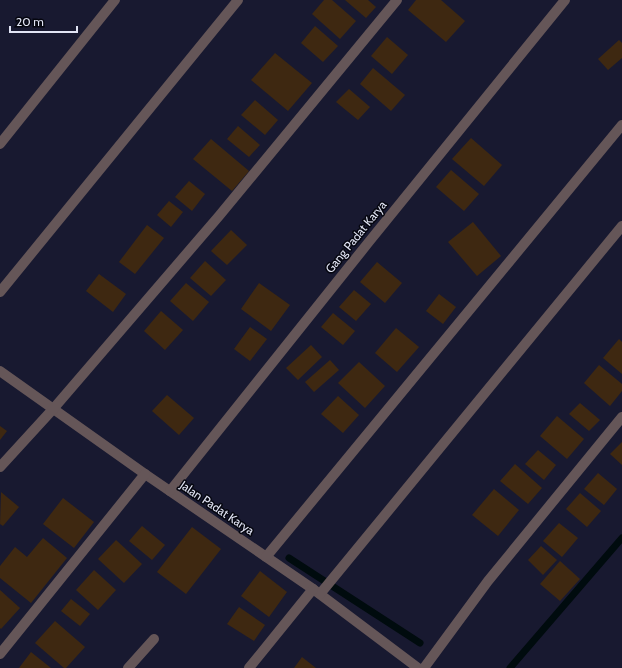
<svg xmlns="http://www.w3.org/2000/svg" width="622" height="668" font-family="Cabin,sans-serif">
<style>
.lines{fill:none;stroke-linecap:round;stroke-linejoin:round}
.stream{stroke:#000b0e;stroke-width:7}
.building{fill:#3e2811}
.minor{stroke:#655658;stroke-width:10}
.labels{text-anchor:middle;stroke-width:3;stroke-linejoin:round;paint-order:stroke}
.street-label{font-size:12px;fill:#e1e4f4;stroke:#05060f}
</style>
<rect width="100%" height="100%" fill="#181930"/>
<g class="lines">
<!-- stream -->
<g class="stream">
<polyline points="289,558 420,643"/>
<polyline points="510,668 622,538"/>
</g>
</g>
<!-- building -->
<g class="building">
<polygon points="324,0 332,0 356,21 340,39 312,14"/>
<polygon points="345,0 368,0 376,7 366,18"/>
<polygon points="416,0 441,0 465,21 446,42 408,10"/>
<polygon points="315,26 338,46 323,62 301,43"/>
<polygon points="387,37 408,55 392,74 371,56"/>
<polygon points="619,40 622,43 622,58 608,70 598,59"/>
<polygon points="275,53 312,83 288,111 251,80"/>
<polygon points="373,68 405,95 391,111 360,84"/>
<polygon points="349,89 370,107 358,120 336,102"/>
<polygon points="255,100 278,120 265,135 241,115"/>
<polygon points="238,126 260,145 249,157 227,139"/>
<polygon points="471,138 502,165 484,186 452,159"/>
<polygon points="211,139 249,171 232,191 193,159"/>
<polygon points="451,170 479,194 464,211 436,187"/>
<polygon points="189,181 205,194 192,211 175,197"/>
<polygon points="169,201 183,212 171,227 157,215"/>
<polygon points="473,222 501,256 477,276 448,242"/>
<polygon points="147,225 164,238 135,274 119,262"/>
<polygon points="231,230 247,245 227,265 211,251"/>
<polygon points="205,261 226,280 211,296 190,278"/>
<polygon points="377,262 402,283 385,303 360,282"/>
<polygon points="99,274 126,294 113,312 86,291"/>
<polygon points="186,283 209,302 193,321 170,301"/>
<polygon points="259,283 290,305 271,331 241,309"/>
<polygon points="354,290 371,304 356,321 339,307"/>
<polygon points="439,294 456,307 443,324 426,311"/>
<polygon points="161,311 183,330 165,350 144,331"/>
<polygon points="333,313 355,331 343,345 321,327"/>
<polygon points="250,327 267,339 250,361 234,349"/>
<polygon points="396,328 419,347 397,372 375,353"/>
<polygon points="619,339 622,342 622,374 603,358"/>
<polygon points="311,345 322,357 298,380 286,368"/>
<polygon points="330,360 339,370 314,392 305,382"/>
<polygon points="359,362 385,386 365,408 338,383"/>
<polygon points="599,365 622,384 622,391 610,406 584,383"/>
<polygon points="167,395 194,418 179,435 152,411"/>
<polygon points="338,396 359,415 343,433 321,414"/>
<polygon points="580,403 600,420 589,431 569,414"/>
<polygon points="557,416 584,439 567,459 540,436"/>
<polygon points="0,426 7,431 0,440"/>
<polygon points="622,442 622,465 610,454"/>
<polygon points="538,450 556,465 544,480 525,464"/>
<polygon points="515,464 542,488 528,504 500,481"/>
<polygon points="598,473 617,489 604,505 584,489"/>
<polygon points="494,489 519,510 498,536 472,515"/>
<polygon points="1,492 19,507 3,526 0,524"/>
<polygon points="580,493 601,511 587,527 566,509"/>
<polygon points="63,498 94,522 74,548 43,524"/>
<polygon points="559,523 578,538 562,557 543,541"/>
<polygon points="142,526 165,545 152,560 129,541"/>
<polygon points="192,527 221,549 186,594 157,572"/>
<polygon points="43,538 67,558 31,603 0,578 0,566 15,547 27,557"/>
<polygon points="116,540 142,564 124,583 98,559"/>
<polygon points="541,546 557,560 543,575 528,560"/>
<polygon points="560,561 580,579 560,601 540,584"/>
<polygon points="94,570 116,590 98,610 76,590"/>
<polygon points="260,571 287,592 269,617 241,596"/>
<polygon points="0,590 20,608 1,629 0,628"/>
<polygon points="71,599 90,614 80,626 61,611"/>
<polygon points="239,607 265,625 254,641 227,624"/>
<polygon points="55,621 85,647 66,668 64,668 35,643"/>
<polygon points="31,652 51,668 19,668"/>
<polygon points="302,657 316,668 294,668"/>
</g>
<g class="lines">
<!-- minor -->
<g class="minor">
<polyline points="0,144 115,0"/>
<polyline points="0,292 238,0"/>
<polyline points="0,371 145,474 313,589 418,668"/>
<polyline points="0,467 54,408 219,216 397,0"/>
<polyline points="170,491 368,243 565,0"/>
<polyline points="266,557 622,125"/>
<polyline points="320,594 622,226"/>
<polyline points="0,654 145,474"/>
<polyline points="128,668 154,639"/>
<polyline points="249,668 313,589"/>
<polyline points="424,668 488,581 622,417"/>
</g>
</g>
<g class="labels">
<!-- street labels -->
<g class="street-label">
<text transform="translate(356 237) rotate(-51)" y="4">Gang Padat Karya</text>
<text transform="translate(217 508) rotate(34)" y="4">Jalan Padat Karya</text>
</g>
</g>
<!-- scale -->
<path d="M10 26v6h67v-6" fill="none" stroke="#e1e4f4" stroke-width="2"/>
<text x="16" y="26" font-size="12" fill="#e1e4f4" stroke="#05060f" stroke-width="3" paint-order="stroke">20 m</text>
</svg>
